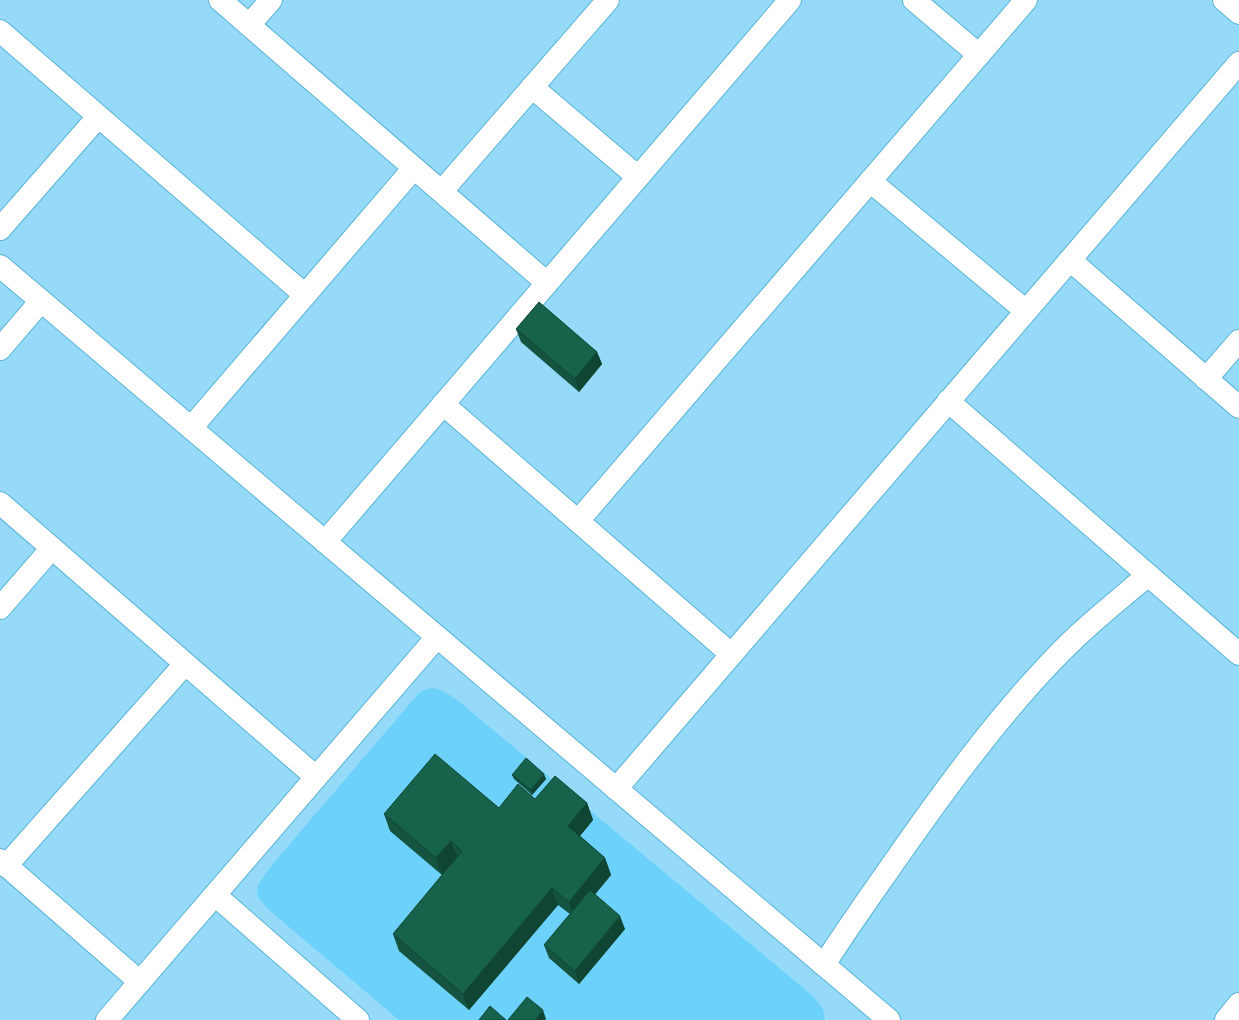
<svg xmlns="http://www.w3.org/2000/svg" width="1239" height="1020" font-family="'Noto Sans',sans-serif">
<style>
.built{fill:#6cd2fc}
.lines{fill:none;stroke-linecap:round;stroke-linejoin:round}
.street-casing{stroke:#58b3d8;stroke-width:24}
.street{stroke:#fff;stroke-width:22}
.wall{fill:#145440}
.shaded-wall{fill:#104534}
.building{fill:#17624b;stroke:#104534}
</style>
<rect width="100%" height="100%" fill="#95daf9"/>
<!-- built -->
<polygon class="built" points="431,688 438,689 448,694 456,699 813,996 823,1009 825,1020 399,1020 269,910 258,897 257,889 259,883 272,865 418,694 424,690"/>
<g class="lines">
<defs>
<g id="street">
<polyline points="220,0 547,283"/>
<polyline points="914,0 979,55"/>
<polyline points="1224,0 1239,13"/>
<polyline points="249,25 271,0"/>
<polyline points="0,31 305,295"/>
<polyline points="532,87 638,177"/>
<polyline points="870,181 1026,311"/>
<polyline points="442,191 608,0"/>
<polyline points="0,229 98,117"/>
<polyline points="1070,260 1239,407"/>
<polyline points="0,266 889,1020"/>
<polyline points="0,349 41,301"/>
<polyline points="1206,379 1239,341"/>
<polyline points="948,401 1239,654"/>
<polyline points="443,404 731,654"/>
<polyline points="191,428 414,168"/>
<polyline points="0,503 316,777"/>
<polyline points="578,521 1026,0"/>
<polyline points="325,542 790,0"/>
<polyline points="0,608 52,548"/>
<polyline points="616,789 1239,63"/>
<polyline points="0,860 140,982"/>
<polyline points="6,866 185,664"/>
<polyline points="215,895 358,1020"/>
<path d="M824,965C848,927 874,891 899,855C946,788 995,721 1051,662C1081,630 1115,603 1148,575"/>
<polyline points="107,1020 437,637"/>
<polyline points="1226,1020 1239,1004"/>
</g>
</defs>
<!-- street casing -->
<use href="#street" class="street-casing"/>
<!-- street -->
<use href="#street" class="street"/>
</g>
<!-- wall -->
<g class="wall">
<polygon points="516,329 597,352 602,364 579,392 521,342"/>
<polygon points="512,775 546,779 532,795 514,779"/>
<polygon points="535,799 587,803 593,820 580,836 605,858 611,875 595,894 625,929 579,984 549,958 544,945 570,914 558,905 469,1010 399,951 393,934 442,875 390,831 384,814 499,808"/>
</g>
<!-- shaded-wall -->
<g class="shaded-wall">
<polygon points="597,352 602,364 579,392 575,379"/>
<polygon points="544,774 546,779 532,795 531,790"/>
<polygon points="587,803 593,820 574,843 568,826"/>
<polygon points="451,841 457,857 442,875 436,858"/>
<polygon points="605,858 611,875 575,919 569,902"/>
<polygon points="552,888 558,905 469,1010 463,994"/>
<polygon points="620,916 625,929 579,984 575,971"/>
<polygon points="543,1010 546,1019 545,1020 535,1020"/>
</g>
<!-- building -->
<g class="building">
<polygon points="539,302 597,352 575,379 516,329"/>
<polygon points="435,754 499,808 518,784 535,799 555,776 587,803 568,826 605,858 569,902 552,888 463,994 393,934 462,851 451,841 436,858 384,814"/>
<polygon points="526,758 544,774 531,790 512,775"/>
<polygon points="590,890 620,916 575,971 544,945"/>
<polygon points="527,997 543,1010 535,1020 508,1020"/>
<polygon points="490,1006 506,1020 479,1020"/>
</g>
</svg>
